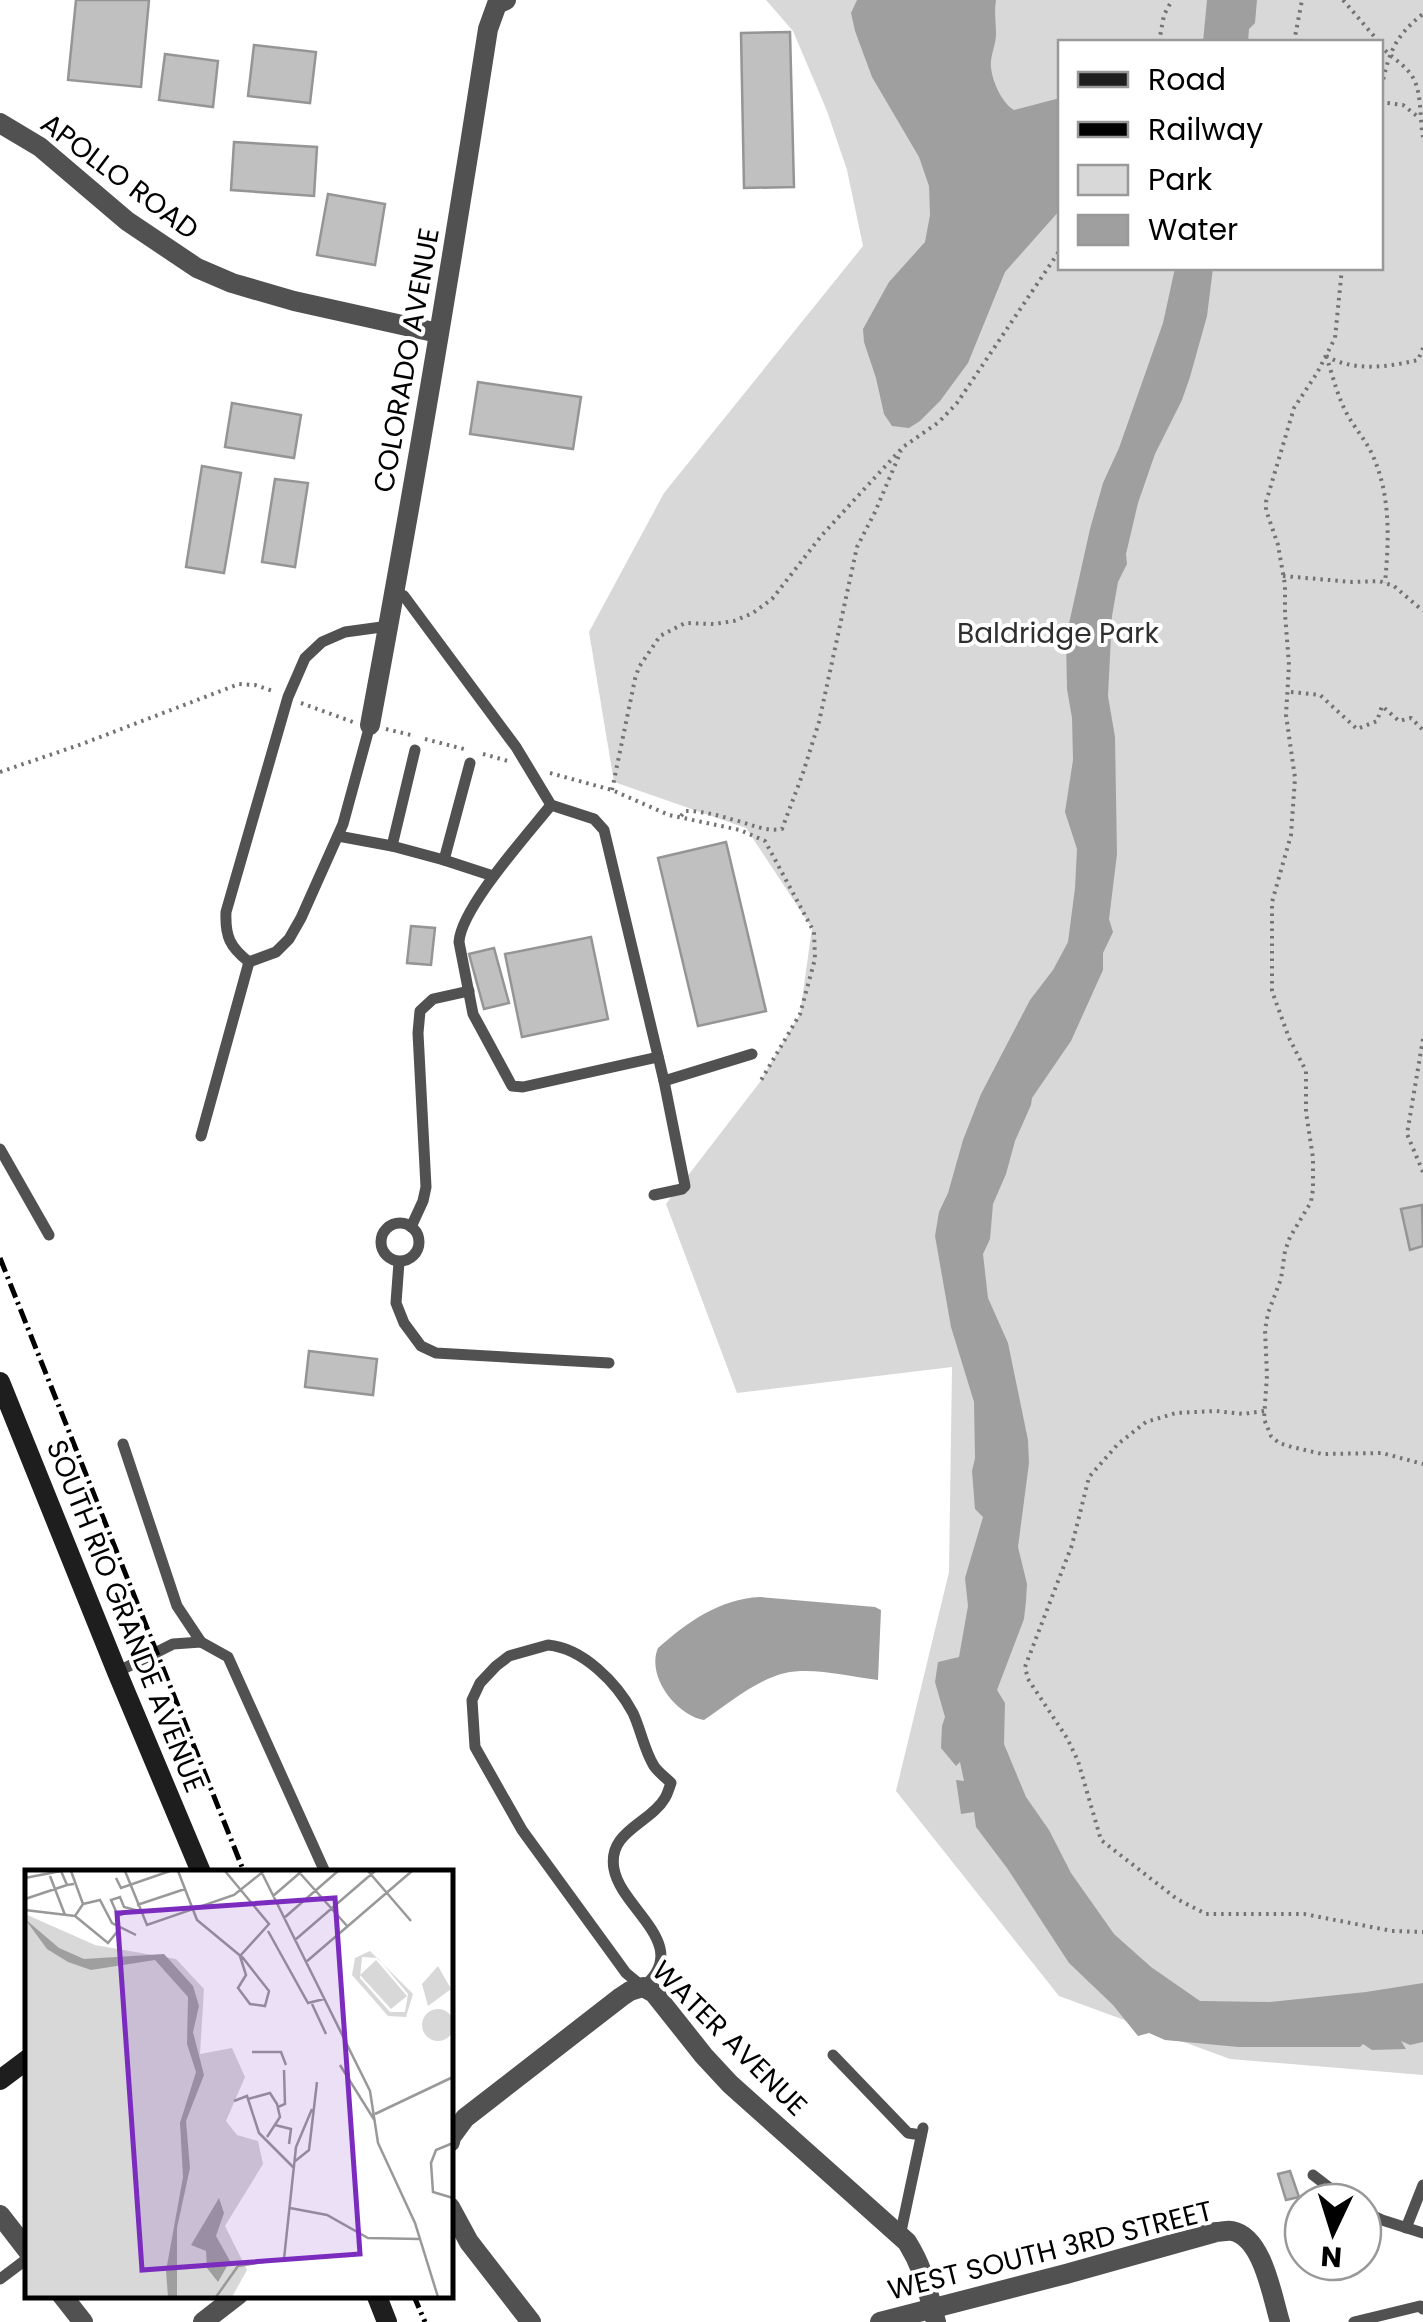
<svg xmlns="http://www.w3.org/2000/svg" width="1423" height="2322" font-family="Poppins,sans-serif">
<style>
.green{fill:#d8d8d8;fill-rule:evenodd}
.water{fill:#9f9f9f}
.building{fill:#c0c0c0;stroke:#959595;stroke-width:2.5}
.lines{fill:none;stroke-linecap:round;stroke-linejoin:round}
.path{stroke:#737373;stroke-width:4;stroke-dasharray:2.5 5;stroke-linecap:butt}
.lane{stroke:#515151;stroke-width:11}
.street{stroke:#515151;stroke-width:20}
.secondary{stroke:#1e1e1e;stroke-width:20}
.rail{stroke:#000;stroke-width:5;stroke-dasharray:15 5 2.5 5;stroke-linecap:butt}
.labels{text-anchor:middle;stroke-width:8;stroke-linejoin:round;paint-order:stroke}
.street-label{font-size:28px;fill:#000;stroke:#fff}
.park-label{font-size:28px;fill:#2f2f2f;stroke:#fff}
.inset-road{fill:none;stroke:#999;stroke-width:2.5}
.view{fill:#7b2cbf;fill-opacity:0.15;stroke:#7b2cbf;stroke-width:5}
.inset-edge{fill:none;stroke:#000;stroke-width:5}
</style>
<rect width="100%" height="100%" fill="#fff"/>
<!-- green -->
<path class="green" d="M766,0H1423V2075L1230,2059L1059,1996L896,1791L949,1572L952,1367L737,1393L666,1204L760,1082L800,1014L812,928L746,828L614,782L589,632L664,493L863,246L847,170L827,111L793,31ZM1060,42H1380V268H1060Z"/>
<!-- water -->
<g class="water">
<path d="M857,0H996C994,12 996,22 996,34C996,45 990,56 991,67C992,81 1002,103 1014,110L1060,98V210L1005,272L968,363L940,401L920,421L909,428L892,426L884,414L876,378L864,342L863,329L889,282L925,242L930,215L929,186L919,157L872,77L855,31L851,13Z"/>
<polygon points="1207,0 1257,0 1255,23 1249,29 1248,42 1203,42"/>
<polygon points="1175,268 1213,268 1207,316 1190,377 1182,400 1155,454 1138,503 1126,554 1127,564 1118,582 1112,616 1108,696 1115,737 1117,854 1109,919 1113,932 1103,953 1103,970 1071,1041 1032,1098 1031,1105 1015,1141 1006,1174 993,1204 990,1239 983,1254 988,1298 1008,1343 1028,1440 1029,1463 1018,1547 1027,1584 1026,1601 1024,1619 997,1690 1005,1703 1004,1744 1026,1797 1049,1830 1071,1873 1114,1934 1151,1967 1200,2001 1269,2002 1366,1992 1423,1983 1423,2042 1410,2045 1401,2041 1406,2049 1372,2050 1363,2044 1360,2047 1238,2047 1165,2040 1149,2033 1138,2036 1113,2005 1069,1963 1007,1868 976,1827 974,1812 961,1814 956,1780 964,1781 960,1762 956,1766 941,1748 942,1726 945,1717 935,1682 938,1662 959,1657 968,1606 965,1578 983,1517 975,1509 972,1471 975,1458 974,1402 951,1327 935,1236 939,1212 948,1193 963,1140 981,1094 1030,1000 1053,970 1068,942 1075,888 1077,849 1065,812 1073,760 1072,718 1067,689 1066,637 1090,529 1103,483 1119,448 1163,323"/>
<path d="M760,1597L875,1607L881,1610L878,1680C849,1677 814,1667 785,1673C756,1680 728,1704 704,1720C676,1715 646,1676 658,1648C688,1622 719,1599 760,1597Z"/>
</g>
<!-- building -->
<g class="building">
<polygon points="76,0 149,0 141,87 68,80"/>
<polygon points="790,32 794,187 744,188 741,33"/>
<polygon points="254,45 316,52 310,103 248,96"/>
<polygon points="165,54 218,61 213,107 159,100"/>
<polygon points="234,142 317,147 314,196 231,190"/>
<polygon points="328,194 385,204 375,265 317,255"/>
<polygon points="478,382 581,397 573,449 470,434"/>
<polygon points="232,403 301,415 294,458 225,447"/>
<polygon points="202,466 241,473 224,573 186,567"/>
<polygon points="275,479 308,483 295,567 262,562"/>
<polygon points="726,842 766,1011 698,1026 658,858"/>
<polygon points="411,926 435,928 431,965 407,963"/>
<polygon points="591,937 608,1019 522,1037 505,954"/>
<polygon points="494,948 509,1003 484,1009 469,954"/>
<polygon points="1422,1205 1423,1246 1410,1250 1401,1209"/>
<polygon points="309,1351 377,1359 373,1395 305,1387"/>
<polygon points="1290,2171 1299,2197 1286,2200 1278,2174"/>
</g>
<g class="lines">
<!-- path -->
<g class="path">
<polyline points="1343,0 1379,42"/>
<polyline points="1159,42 1164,15 1172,0"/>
<polyline points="1294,42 1302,0"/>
<path d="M1380,45C1389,56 1401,62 1410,73C1423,90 1419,117 1423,137"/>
<path d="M1380,94C1388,57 1392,38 1423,14"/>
<polyline points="1380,102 1403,105 1417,116"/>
<polyline points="1342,268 1335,338 1317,373 1294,408 1266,502 1266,510 1278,545 1285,585 1285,614 1289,665 1286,715 1295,778 1291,835 1272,902 1272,991 1289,1038 1306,1071 1306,1112 1313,1158 1313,1189 1311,1202 1290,1237 1285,1251 1281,1279 1268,1313 1265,1330 1267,1375 1264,1419 1271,1436 1279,1443 1292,1447 1322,1454 1382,1453 1423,1464"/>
<path d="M1326,356C1332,373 1336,391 1344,408C1351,424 1364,437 1372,454C1391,495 1389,539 1385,583"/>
<path d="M1326,356C1354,372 1388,367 1418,360L1423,348"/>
<polyline points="1283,576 1352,582 1379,581 1394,586 1423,611"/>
<polyline points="1291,692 1320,695 1357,729 1377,721 1382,706 1399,721 1411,718 1423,730"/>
<polyline points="301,703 353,722"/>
<polyline points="386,729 411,735"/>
<polyline points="425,739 464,749"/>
<polyline points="483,754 508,761"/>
<polyline points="0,772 82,744 239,684 255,685 273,691"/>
<polyline points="550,773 612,790 669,815 740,830 765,841 814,932 815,959 800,1014 760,1082"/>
<polyline points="612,790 635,679 639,667 660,636 685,623 714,624 734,621 753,613 772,599 822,535 903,447 939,422 957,403 1060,250"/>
<path d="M681,816L685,811C701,811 718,815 734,820C751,824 765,832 782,829L803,773L819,722L857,547L875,512L901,451"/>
<polyline points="1423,1039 1407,1134 1423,1172"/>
<polyline points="1264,1411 1243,1414 1216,1411 1176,1413 1146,1422 1118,1444 1089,1477 1072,1545 1025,1667 1028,1679 1067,1738 1078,1761 1101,1840 1177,1899 1206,1914 1304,1914 1392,1931 1423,1932"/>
</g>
<!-- lane -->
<g class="lane">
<polyline points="394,591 404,596 516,747 551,805 594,819 604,830 664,1081 752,1054"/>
<polyline points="415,750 392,846 444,860 493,876"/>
<path d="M551,805C528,834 461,908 459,942L473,1014L512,1086L523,1087L658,1057"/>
<polyline points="338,836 392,846"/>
<polyline points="444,860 470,763"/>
<polyline points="249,962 276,952 289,939 301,918 343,824 370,725"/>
<path d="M201,1136L249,962C230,947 225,937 226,912L288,697L305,658L322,642L345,632L389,626"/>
<polyline points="0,1149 49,1235"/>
<polyline points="654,1195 682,1189 685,1186 664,1081"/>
<circle cx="400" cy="1242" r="19"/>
<polyline points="411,1227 423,1201 426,1187 418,1033 420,1011 433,999 469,991"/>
<polyline points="399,1262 396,1303 404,1323 421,1346 436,1353 609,1363"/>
<polyline points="123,1444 177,1606 201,1642"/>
<path d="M548,1645C583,1648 617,1683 633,1713C641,1730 644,1750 654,1766C658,1772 666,1778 671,1783C669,1788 668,1793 665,1798C650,1824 607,1831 614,1869C621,1909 694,1946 643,1987L626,1973L522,1830L475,1747L472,1700L480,1683L496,1666L509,1656Z"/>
<polyline points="117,1672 173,1644 201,1642 228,1657 325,1872"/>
<polyline points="833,2055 908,2133 921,2135"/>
<polyline points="1313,2175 1348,2202"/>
<polyline points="1363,2211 1382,2220 1423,2233"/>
<polyline points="1406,2228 1423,2185"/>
<polyline points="900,2236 923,2128"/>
<polyline points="0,2279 28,2258"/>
<polyline points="1354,2322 1420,2306 1423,2309"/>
</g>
<!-- street -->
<g class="street">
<polyline points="0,123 40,147 127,221 197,268 232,283 294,301 438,333"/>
<path d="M370,725C413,494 452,262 488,29L497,4L506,0"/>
<path d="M450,2142L451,2137L465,2118L621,1997L630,1991L643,1987L654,1993L704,2056L730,2084L907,2242C925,2271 927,2290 936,2322"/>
<polyline points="450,2207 469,2242 531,2322"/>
<polyline points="0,2215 28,2251"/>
<polyline points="61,2294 83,2322"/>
<polyline points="203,2322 239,2294"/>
<path d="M880,2322L1066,2274L1216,2232C1221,2232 1227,2230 1232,2231C1263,2237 1272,2296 1280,2322"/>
</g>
<!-- secondary -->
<g class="secondary">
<polyline points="0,1382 117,1672 201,1872"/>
<polyline points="0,2080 28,2059"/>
<polyline points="376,2294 387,2322"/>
</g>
<!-- rail -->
<g class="rail">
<polyline points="0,1258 244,1872"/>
<polyline points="413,2294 425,2322"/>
</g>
</g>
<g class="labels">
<!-- street labels -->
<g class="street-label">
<text transform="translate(120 176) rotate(37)" y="10">APOLLO ROAD</text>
<text transform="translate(406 360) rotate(-80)" y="10">COLORADO AVENUE</text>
<text transform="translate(126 1616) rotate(68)" y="10">SOUTH RIO GRANDE AVENUE</text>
<text transform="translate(730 2038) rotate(45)" y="10">WATER AVENUE</text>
<text transform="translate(1050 2250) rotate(-14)" y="10">WEST SOUTH 3RD STREET</text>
</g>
<!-- park labels -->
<g class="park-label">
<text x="1058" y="643">Baldridge Park</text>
</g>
</g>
<!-- overview -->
<g transform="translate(25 1870)">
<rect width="428" height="428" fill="#fff"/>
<path d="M0,44L70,75L151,89L179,119L175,184L207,178L220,207L201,251L212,265L233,271L238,294L200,356L222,400L207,427H2ZM345,81L388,124L381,147L363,146L327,105L330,88ZM337,87L353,88L383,124L380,142H365L335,108ZM351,90L382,126L366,139L335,105ZM413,96L426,119L403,136L397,114ZM397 155a16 16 0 1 1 32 0a16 16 0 1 1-32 0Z" fill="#d8d8d8" fill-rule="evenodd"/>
<path d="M0,49L34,78L59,89L139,84L168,116L174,136L168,162L179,205L161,251L165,298L152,358V427H143L141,401L158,307L155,253L171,202L162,174L163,127L130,90L66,100L43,92L22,79ZM194,328L199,343L191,366L205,391L193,412L182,398L181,381L166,375Z" fill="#9f9f9f"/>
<path class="inset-road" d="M46,1L58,34L50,46M100,1L122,55L209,25L239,1M153,1L172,50L218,88L244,121L240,136L225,134L213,118L221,105L215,86M200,1L244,54L215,86M236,1L345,221L353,273L390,353L413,427M273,1L323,57M343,1L386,51M25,6L40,45M0,8L36,1L42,15L49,14M91,8L96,18L145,1M248,26L277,1M0,29L42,15M58,34L75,30L87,53L111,65M112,35L160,19M0,40L50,46L83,73L96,57M106,41L93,46L86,30L95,27L99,37L114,41M259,48L313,1M243,61L283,133L299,129M270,70L350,1M281,92L387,1M287,134L301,164M227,182H256L261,195M315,195L350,251M223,229L245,223L252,234L255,247L242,267M209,231L222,226L234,263L269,298M253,237L260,234L259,200M350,244L428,207M250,255L266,259L264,274M428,273L411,280L406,293L408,322L428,328M269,292L284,280L292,212M265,338L302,345L343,368L394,369M191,427L213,396L259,389L271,277L287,239"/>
<path class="view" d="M310,28L335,384L117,400L92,43Z"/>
<rect width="428" height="428" class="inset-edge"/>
</g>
<!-- legend -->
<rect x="1058" y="40" width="325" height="230" fill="#ffffff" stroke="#999999" stroke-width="2.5"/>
<rect x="1078" y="72" width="50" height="15" fill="#1e1e1e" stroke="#999999" stroke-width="2.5"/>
<text x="1148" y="90" font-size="30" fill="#000000">Road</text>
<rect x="1078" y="122" width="50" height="15" fill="#000000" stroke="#999999" stroke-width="2.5"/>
<text x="1148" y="140" font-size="30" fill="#000000">Railway</text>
<rect x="1078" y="165" width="50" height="30" fill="#d8d8d8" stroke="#999999" stroke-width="2.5"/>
<text x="1148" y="190" font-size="30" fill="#000000">Park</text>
<rect x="1078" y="215" width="50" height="30" fill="#9f9f9f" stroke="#999999" stroke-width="2.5"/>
<text x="1148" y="240" font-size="30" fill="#000000">Water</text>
<!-- north arrow -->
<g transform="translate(1333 2232) rotate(184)"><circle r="48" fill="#ffffff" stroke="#999999" stroke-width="2.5"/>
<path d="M0-8L18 38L0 25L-18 38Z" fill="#000000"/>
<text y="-15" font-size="28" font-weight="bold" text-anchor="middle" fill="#000000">N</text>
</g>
</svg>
